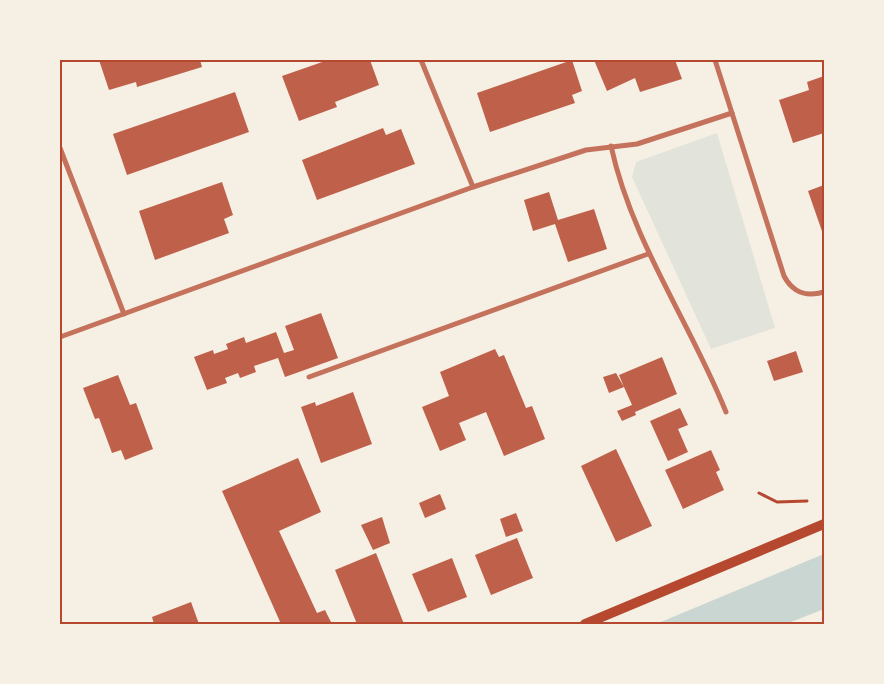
<svg xmlns="http://www.w3.org/2000/svg" width="884" height="684" font-family="Literata,serif">
<style>
.green{fill:#e2e4dc}
.water{fill:#c9d6d2}
.building{fill:#bf614a}
.lines{fill:none;stroke-linecap:round;stroke-linejoin:round}
.path{stroke:#b5482f;stroke-width:3}
.minor{stroke:#c5725c;stroke-width:5}
.secondary{stroke:#b5482f;stroke-width:10}
.neatline{fill:none;stroke:#b5482f;stroke-width:2}
</style>
<rect width="100%" height="100%" fill="#f6efe4"/>
<!-- green -->
<polygon class="green" points="717,133 775,328 711,349 632,177 636,162"/>
<!-- water -->
<polygon class="water" points="824,554 824,609 786,624 656,624"/>
<!-- building -->
<g class="building">
<polygon points="99,60 200,60 202,67 137,87 136,82 109,90"/>
<polygon points="328,60 370,60 379,85 335,102 337,107 299,121 282,76"/>
<polygon points="572,60 582,91 572,95 575,103 490,132 477,93"/>
<polygon points="594,60 675,60 682,79 640,92 635,78 607,91"/>
<polygon points="824,76 824,133 793,143 779,100 809,90 807,82"/>
<polygon points="235,92 249,132 127,175 113,134"/>
<polygon points="383,128 386,135 401,129 415,164 317,200 302,160"/>
<polygon points="222,182 233,215 224,219 229,233 155,260 139,211"/>
<polygon points="824,185 824,237 808,191"/>
<polygon points="549,192 558,220 594,209 607,249 568,262 555,224 533,231 524,200"/>
<polygon points="321,313 338,358 285,377 278,358 254,366 256,372 240,378 238,373 225,378 227,383 207,390 194,357 213,350 214,354 228,349 226,344 244,337 246,343 276,332 284,353 294,350 285,326"/>
<polygon points="495,349 499,357 504,355 526,408 532,406 545,439 504,456 486,412 459,423 466,440 440,451 422,407 449,396 440,372"/>
<polygon points="796,351 803,372 774,381 767,361"/>
<polygon points="662,357 677,394 635,412 636,415 622,421 617,411 632,405 624,387 609,393 603,377 616,373 624,387 619,375"/>
<polygon points="118,375 130,405 136,403 153,449 125,460 121,450 112,453 99,418 95,419 83,388"/>
<polygon points="353,392 372,444 321,463 301,407 315,402 316,406"/>
<polygon points="680,408 688,425 678,429 688,452 668,461 650,421"/>
<polygon points="616,449 652,526 616,542 581,466"/>
<polygon points="711,450 720,470 716,472 724,490 683,509 665,470"/>
<polygon points="298,458 321,512 279,531 317,613 325,610 332,624 281,624 222,491"/>
<polygon points="440,494 446,509 425,518 419,503"/>
<polygon points="516,513 523,531 506,537 500,519"/>
<polygon points="382,517 390,543 373,550 361,525"/>
<polygon points="517,538 533,578 491,595 475,555"/>
<polygon points="376,553 404,624 357,624 335,570"/>
<polygon points="452,558 467,597 428,612 412,574"/>
<polygon points="191,602 199,624 154,624 152,617"/>
</g>
<g class="lines">
<!-- path -->
<polyline class="path" points="759,493 777,502 807,501"/>
<!-- minor -->
<g class="minor">
<polyline points="421,60 473,187"/>
<path d="M715,60L784,276C793,293 806,297 824,292"/>
<path d="M611,146C632,242 690,322 726,412"/>
<polyline points="60,148 124,314"/>
<polyline points="60,337 473,187 586,150 637,144 732,113"/>
<polyline points="309,377 648,254"/>
</g>
<!-- secondary -->
<polyline class="secondary" points="585,624 824,524"/>
</g>
<!-- border -->
<rect width="884" height="684" fill="none" stroke="#f6efe4" stroke-width="122"/>
<rect x="61" y="61" width="762" height="562" class="neatline"/>
</svg>
